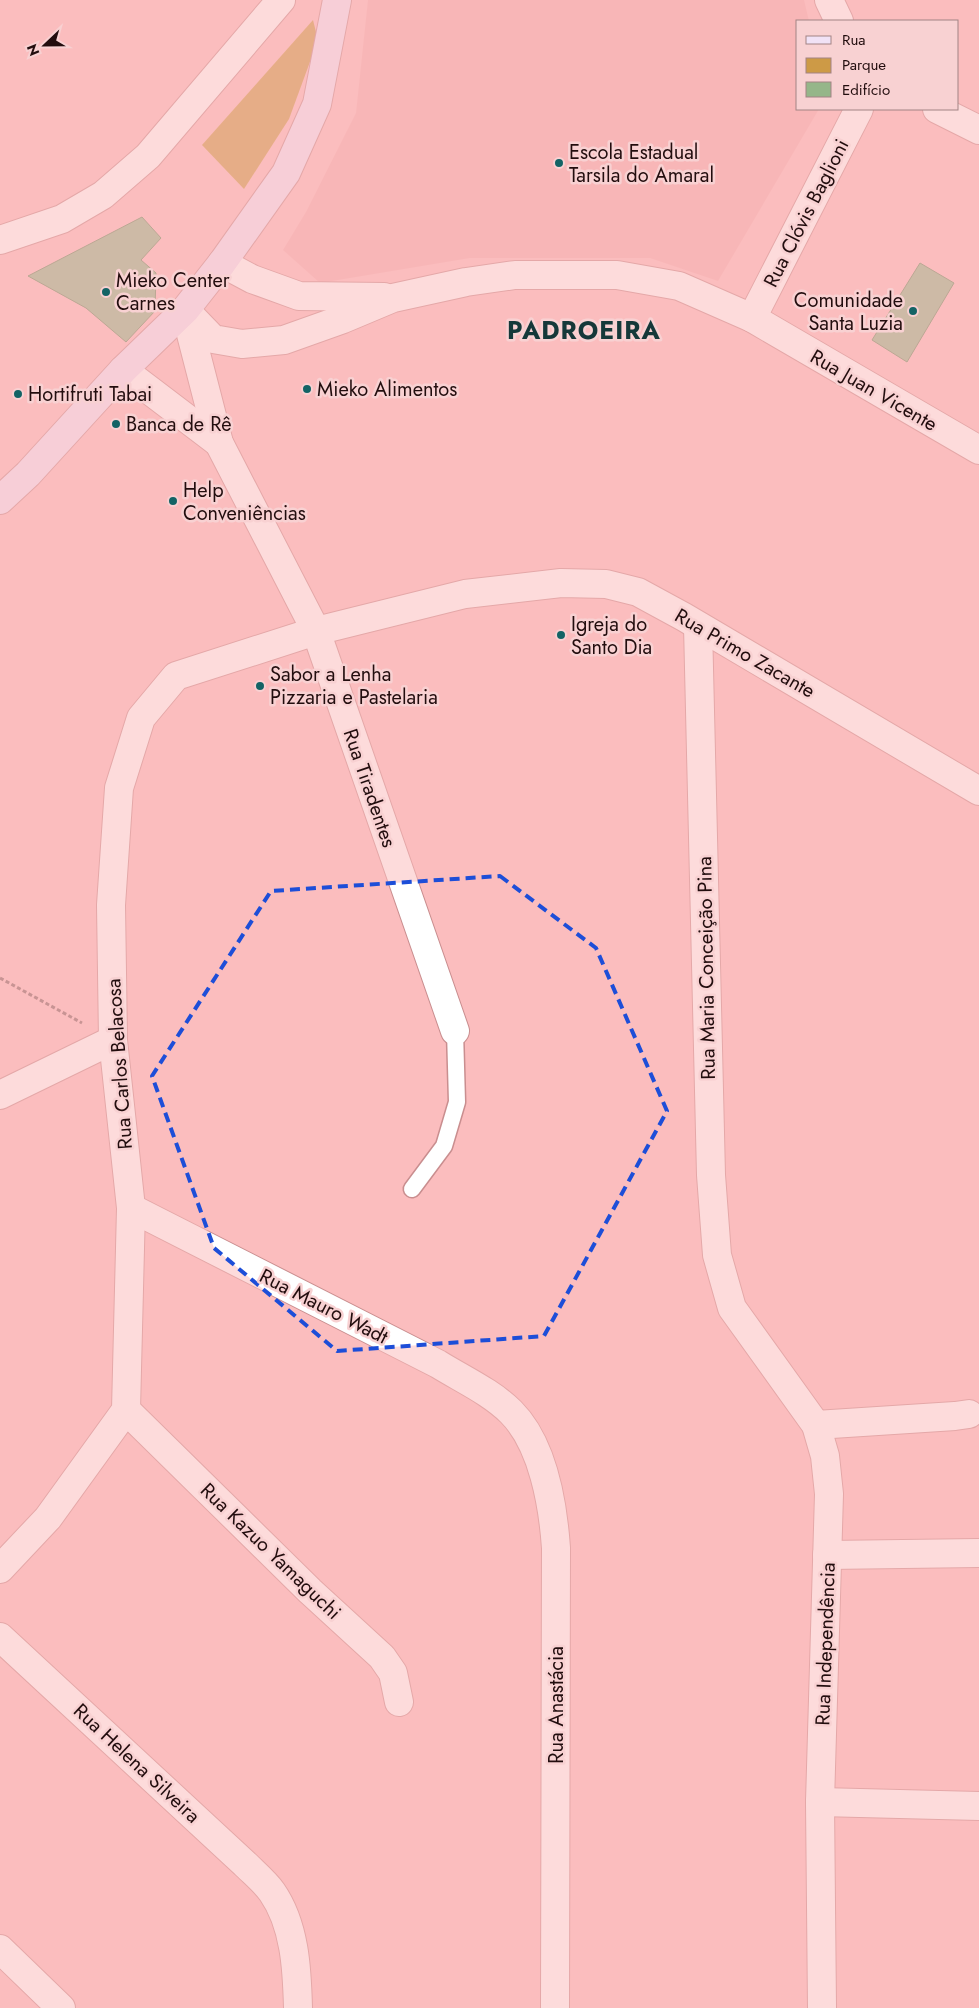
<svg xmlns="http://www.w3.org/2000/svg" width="979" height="2008" font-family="Jost,sans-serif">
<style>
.built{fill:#f4aeb0}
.green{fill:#cd9a46}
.building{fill:#95b689;stroke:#6e8d62}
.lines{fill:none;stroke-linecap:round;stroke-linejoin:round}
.service-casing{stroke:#c98e8f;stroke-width:19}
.minor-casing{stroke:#c98e8f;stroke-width:30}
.tertiary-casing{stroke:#c98e8f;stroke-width:30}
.secondary-casing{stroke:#c98e8f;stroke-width:30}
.path{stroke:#8b6263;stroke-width:3;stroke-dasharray:4 2.5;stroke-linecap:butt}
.service{stroke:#fff;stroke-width:16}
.minor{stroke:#fff;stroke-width:28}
.tertiary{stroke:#fff;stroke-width:28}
.secondary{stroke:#f1e2f6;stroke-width:28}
.marked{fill:none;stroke:#1d4ed8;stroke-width:4;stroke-dasharray:10 6;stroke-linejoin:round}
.poi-dot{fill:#136365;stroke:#f8d1d2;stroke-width:2}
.labels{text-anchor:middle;stroke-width:5;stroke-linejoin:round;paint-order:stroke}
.poi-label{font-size:20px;fill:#220d0e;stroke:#f8d1d2;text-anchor:start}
.street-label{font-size:20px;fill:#220d0e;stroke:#f8d1d2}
.district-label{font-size:25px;font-weight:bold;letter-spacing:1px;fill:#153839;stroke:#f8d1d2}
</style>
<rect width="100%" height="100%" fill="#fbbdbe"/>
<!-- built -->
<polygon class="built" points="368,0 804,0 809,21 798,21 798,109 819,109 718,281 650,258 470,258 320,283 283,250 306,212 356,113"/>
<!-- green -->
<polygon class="green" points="313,20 318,40 289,119 244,189 202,145"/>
<!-- building -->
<g class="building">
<polygon points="142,217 161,238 141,260 156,273 155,311 126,342 86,308 28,276"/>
<polygon points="920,263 954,283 907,362 872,340"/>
</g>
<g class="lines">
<defs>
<polyline id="service" points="412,1189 444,1146 457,1102 455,1031"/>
<g id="minor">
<polyline points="829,0 839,21"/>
<polyline points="937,109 979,130"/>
<polyline points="222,263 252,279 299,296 384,297"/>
<polyline points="185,310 213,339 242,344 284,340 343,319 393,298 466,282 515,275 617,275 679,286 752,318 979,450"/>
<polyline points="185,311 219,443 316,631 455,1031"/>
<polyline points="752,318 859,109"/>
<polyline points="123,370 219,443"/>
<polyline points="698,626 711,1175 717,1255 732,1308 816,1425 825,1456 829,1494 820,1802 822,2008"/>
<polyline points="0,1095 113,1040"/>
<path d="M131,1208L438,1364C462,1379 491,1392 511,1412C543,1444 553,1505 556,1548L555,2008"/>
<polyline points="126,1410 310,1591 382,1657 393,1673 399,1702"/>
<polyline points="816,1425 955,1416 969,1414"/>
<polyline points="827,1555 979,1553"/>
<polyline points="0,1569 48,1518 126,1410 131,1208 113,1040 111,905 119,788 141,718 176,676 316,631 465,594 561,583 606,584 638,592 684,617 979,791"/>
<path d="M0,1637L245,1864C254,1873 265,1882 272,1892C295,1925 297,1969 298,2008"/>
<polyline points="820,1802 979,1806"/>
<polyline points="0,1949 61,2008"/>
</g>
<polyline id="tertiary" points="0,240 62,219 103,195 148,156 281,0"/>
<polyline id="secondary" points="0,500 28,474 123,370 185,310 222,263 286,173 317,104 337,0"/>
</defs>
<!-- service casing -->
<use href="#service" class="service-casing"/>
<!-- minor casing -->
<use href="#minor" class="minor-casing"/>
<!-- tertiary casing -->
<use href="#tertiary" class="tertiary-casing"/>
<!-- secondary casing -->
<use href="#secondary" class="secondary-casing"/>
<!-- path -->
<polyline class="path" points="0,978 82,1023"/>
<!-- service -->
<use href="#service" class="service"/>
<!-- minor -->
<use href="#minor" class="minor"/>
<!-- tertiary -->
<use href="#tertiary" class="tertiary"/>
<!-- secondary -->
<use href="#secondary" class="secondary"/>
</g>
<!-- marked area -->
<path d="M0 0H979V2008H0ZM500,876L596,948L667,1111L544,1336L337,1351L214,1248L152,1076L271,891Z" fill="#fbbdbe" fill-opacity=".55" fill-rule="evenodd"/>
<path class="marked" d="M500,876L596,948L667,1111L544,1336L337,1351L214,1248L152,1076L271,891Z"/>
<!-- markers -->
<g class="poi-dot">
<circle cx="559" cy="163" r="5"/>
<circle cx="106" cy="292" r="5"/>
<circle cx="913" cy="311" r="5"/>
<circle cx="307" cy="389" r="5"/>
<circle cx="18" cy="394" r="5"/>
<circle cx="116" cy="424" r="5"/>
<circle cx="173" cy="501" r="5"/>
<circle cx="561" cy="635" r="5"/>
<circle cx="260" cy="686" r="5"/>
</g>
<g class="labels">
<!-- poi labels -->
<g class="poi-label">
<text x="569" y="159">Escola Estadual<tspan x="569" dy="23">Tarsila do Amaral</tspan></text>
<text x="116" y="287">Mieko Center<tspan x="116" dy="23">Carnes</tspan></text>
<text x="903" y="307" text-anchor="end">Comunidade<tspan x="903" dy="23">Santa Luzia</tspan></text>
<text x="317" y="396">Mieko Alimentos</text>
<text x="28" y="401">Hortifruti Tabai</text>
<text x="126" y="431">Banca de Rê</text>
<text x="183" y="497">Help<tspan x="183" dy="23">Conveniências</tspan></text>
<text x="571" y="631">Igreja do<tspan x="571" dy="23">Santo Dia</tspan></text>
<text x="270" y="681">Sabor a Lenha<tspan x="270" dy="23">Pizzaria e Pastelaria</tspan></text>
</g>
<!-- street labels -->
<g class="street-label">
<text transform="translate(806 213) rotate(-63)" y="7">Rua Clóvis Baglioni</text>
<text transform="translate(874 390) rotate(30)" y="7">Rua Juan Vicente</text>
<text transform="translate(745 653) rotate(30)" y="7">Rua Primo Zacante</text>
<text transform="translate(370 788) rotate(71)" y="7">Rua Tiradentes</text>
<text transform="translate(706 968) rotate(-91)" y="7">Rua Maria Conceição Pina</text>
<text transform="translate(119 1064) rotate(-94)" y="7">Rua Carlos Belacosa</text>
<text transform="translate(324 1306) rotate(27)" y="7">Rua Mauro Wadt</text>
<text transform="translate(271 1551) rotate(44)" y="7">Rua Kazuo Yamaguchi</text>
<text transform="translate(825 1644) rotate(-88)" y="7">Rua Independência</text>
<text transform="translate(556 1705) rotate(-90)" y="7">Rua Anastácia</text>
<text transform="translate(137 1763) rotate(43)" y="7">Rua Helena Silveira</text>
</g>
<!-- district labels -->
<g class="district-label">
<text x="584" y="339">PADROEIRA</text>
</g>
</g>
<!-- legend -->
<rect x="796" y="20" width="162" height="90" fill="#f8d1d2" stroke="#a28384"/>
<rect x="806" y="36" width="25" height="8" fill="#f1e2f6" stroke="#a28384"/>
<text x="842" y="45" font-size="15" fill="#220d0e">Rua</text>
<rect x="806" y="58" width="25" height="15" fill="#cd9a46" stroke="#a28384"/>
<text x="842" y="70" font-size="15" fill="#220d0e">Parque</text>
<rect x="806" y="82" width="25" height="15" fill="#95b689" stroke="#a28384"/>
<text x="842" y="95" font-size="15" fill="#220d0e">Edifício</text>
<!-- north arrow -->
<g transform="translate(45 45) rotate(248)" stroke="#f8d1d2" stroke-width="4" paint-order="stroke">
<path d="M0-4L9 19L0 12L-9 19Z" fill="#220d0e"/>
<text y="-8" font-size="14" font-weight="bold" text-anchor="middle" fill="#220d0e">N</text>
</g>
</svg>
